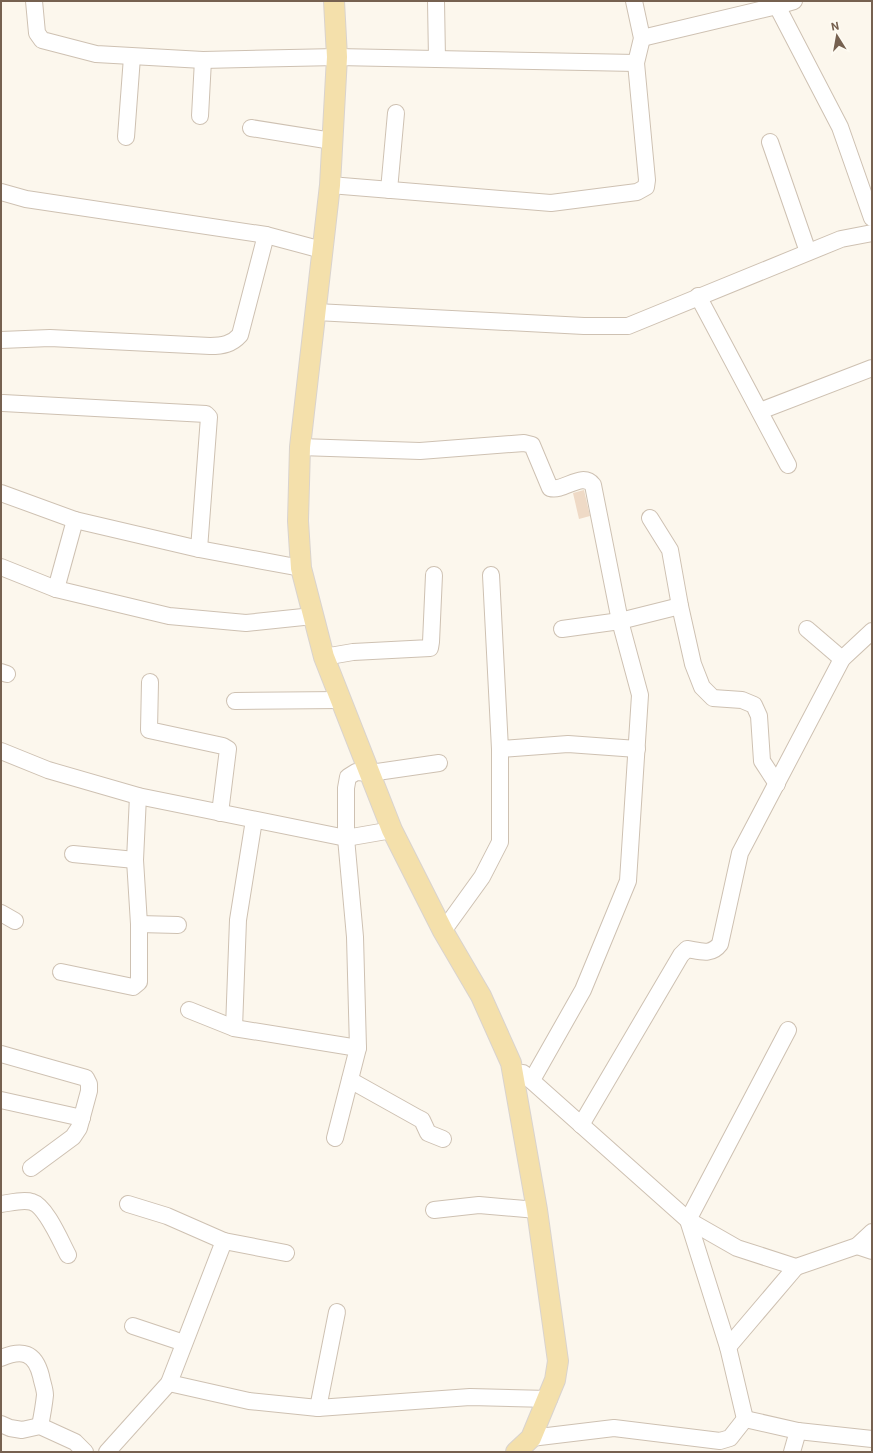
<svg xmlns="http://www.w3.org/2000/svg" width="873" height="1453" font-family="Roboto,sans-serif">
<style>
.building{fill:#efdac6}
.lines{fill:none;stroke-linecap:round;stroke-linejoin:round}
.minor-casing{stroke:#cec1b2;stroke-width:18}
.major-casing{stroke:#d9d3ce;stroke-width:22}
.minor{stroke:#fff;stroke-width:16}
.major{stroke:#f4e0ab;stroke-width:20}
</style>
<rect width="100%" height="100%" fill="#fcf7ed"/>
<!-- building -->
<polygon class="building" points="584,490 590,516 579,519 573,493"/>
<g class="lines">
<defs>
<g id="minor">
<polyline points="34,1 37,33 42,40 96,54 203,60 337,57 636,63"/>
<polyline points="436,1 437,59"/>
<polyline points="777,6 794,1"/>
<polyline points="642,38 777,6 840,127 872,218"/>
<polyline points="200,116 203,60"/>
<polyline points="251,128 332,141"/>
<polyline points="126,137 132,57"/>
<polyline points="770,142 808,252"/>
<polyline points="330,185 551,203 637,192 646,187 647,180 636,63 642,38 634,1"/>
<polyline points="389,190 396,113"/>
<polyline points="1,192 26,199 266,235 322,250"/>
<polyline points="698,296 788,465"/>
<polyline points="316,312 584,326 628,326 841,239 872,233"/>
<path d="M1,340L50,338L210,346C223,346 232,344 240,335L266,235"/>
<polyline points="3,403 206,414 209,417 199,549"/>
<polyline points="760,411 872,368"/>
<path d="M300,447L420,451L524,443L532,445L550,488C564,492 582,471 593,485L620,621L640,695L628,881L583,990L532,1080"/>
<polyline points="1,493 75,520 199,549 301,568"/>
<polyline points="650,518 670,550 680,606 693,664 702,687 713,698 742,700 754,705 759,716 762,761 777,784"/>
<polyline points="1,567 56,589 169,616 246,623 313,616"/>
<polyline points="56,589 75,520"/>
<polyline points="562,629 620,621 680,606"/>
<polyline points="807,629 842,659"/>
<polyline points="324,657 353,652 430,648 431,642 434,575"/>
<polyline points="1,672 7,674"/>
<polyline points="150,682 149,730 223,746 228,749 220,813"/>
<polyline points="235,701 341,700"/>
<polyline points="500,749 568,744 637,749"/>
<polyline points="1,751 48,770 138,796 346,838 392,830"/>
<polyline points="73,854 135,860"/>
<polyline points="1,913 15,921"/>
<polyline points="139,924 178,925"/>
<polyline points="443,931 482,877 500,842 500,749 491,575"/>
<polyline points="61,972 133,987 139,982 139,924 135,860 138,796"/>
<polyline points="189,1010 234,1028 358,1048"/>
<polyline points="234,1028 238,920 254,820"/>
<polyline points="1,1054 86,1078 89,1084 89,1091 79,1128 73,1137 31,1168"/>
<polyline points="523,1073 688,1220 737,1248 796,1267 857,1246 872,1232"/>
<polyline points="350,1080 418,1118 422,1120 428,1133 443,1139"/>
<polyline points="1,1100 82,1118"/>
<path d="M581,1125L681,955L687,949C700,951 711,956 720,944L740,853L842,659L872,631"/>
<polyline points="335,1138 358,1048 355,937 346,838 346,788 348,777 356,772 370,773 439,763"/>
<path d="M1,1204C10,1203 23,1199 32,1202C46,1206 61,1242 68,1255"/>
<polyline points="128,1204 167,1216 224,1241 286,1253"/>
<polyline points="434,1210 479,1205 537,1210"/>
<polyline points="857,1246 872,1251"/>
<polyline points="133,1326 184,1343"/>
<polyline points="728,1347 796,1267"/>
<path d="M1,1358C22,1349 35,1352 41,1376C42,1382 45,1389 45,1395C44,1405 42,1416 40,1426"/>
<polyline points="169,1383 249,1401 318,1408 470,1397 549,1399"/>
<polyline points="318,1408 337,1312"/>
<polyline points="745,1419 728,1347 688,1220 788,1030"/>
<polyline points="745,1419 798,1431 872,1439"/>
<polyline points="1,1424 10,1428 22,1430 40,1426 75,1442 85,1452"/>
<polyline points="531,1438 614,1428 720,1441 730,1438 745,1419"/>
<polyline points="107,1452 169,1383 224,1241"/>
<polyline points="792,1452 798,1431"/>
</g>
<polyline id="major" points="334,1 337,57 330,185 300,447 298,521 301,568 324,657 392,830 443,931 481,996 511,1063 537,1210 558,1361 555,1380 531,1438 516,1452"/>
</defs>
<!-- minor casing -->
<use href="#minor" class="minor-casing"/>
<!-- major casing -->
<use href="#major" class="major-casing"/>
<!-- minor -->
<use href="#minor" class="minor"/>
<!-- major -->
<use href="#major" class="major"/>
</g>
<!-- border -->
<rect width="873" height="1453" fill="none" stroke="#766150" stroke-width="4"/>
<!-- north arrow -->
<g transform="translate(837 36) rotate(349)" stroke="#fefbf3" stroke-width="3" paint-order="stroke">
<path d="M0-3L7 15L0 10L-7 15Z" fill="#766150"/>
<text y="-6" font-size="11" font-weight="bold" text-anchor="middle" fill="#766150">N</text>
</g>
</svg>
